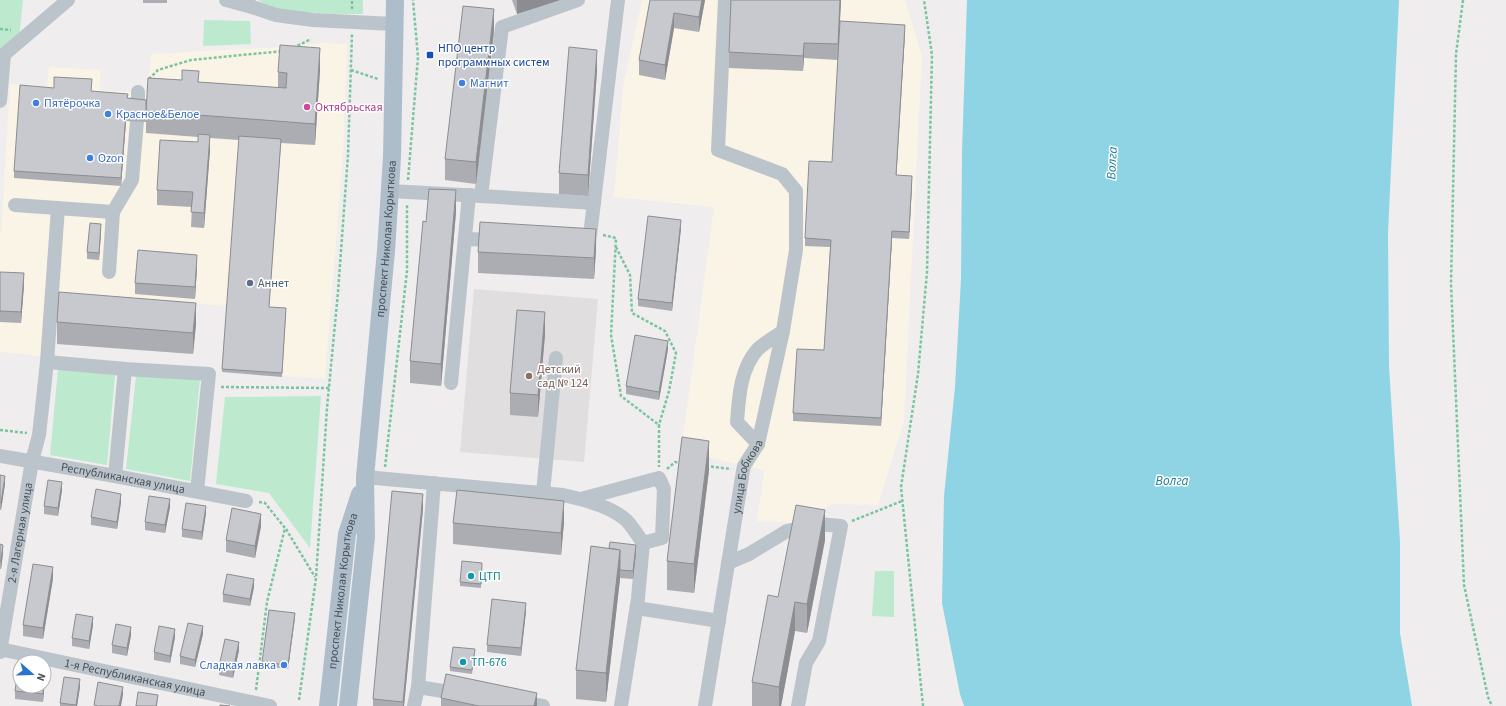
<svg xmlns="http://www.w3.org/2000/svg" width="1506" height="706" font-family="'Source Sans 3',sans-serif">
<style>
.commercial{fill:#faf4e6}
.education{fill:#e0dede}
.green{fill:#bdeace}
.water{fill:#8ed4e4}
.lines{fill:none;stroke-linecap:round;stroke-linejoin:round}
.path{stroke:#79c59e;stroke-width:2.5;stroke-dasharray:3 2;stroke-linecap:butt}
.minor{stroke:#bcc4cb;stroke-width:14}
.major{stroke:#aebdca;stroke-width:18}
.wall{fill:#abadb2}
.shaded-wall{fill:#8b8d91}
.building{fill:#c7c9cf;stroke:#8b8d91}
.transit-dot{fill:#1a4fb4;stroke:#fff;stroke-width:1.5}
.shop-dot{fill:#3f7fe0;stroke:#fff;stroke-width:1.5}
.hotel-dot{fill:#d1479c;stroke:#fff;stroke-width:1.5}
.service-dot{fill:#5c6f8a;stroke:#fff;stroke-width:1.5}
.education-dot{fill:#8d6e63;stroke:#fff;stroke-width:1.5}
.culture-dot{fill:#0f9aa8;stroke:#fff;stroke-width:1.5}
.labels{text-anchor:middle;stroke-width:3;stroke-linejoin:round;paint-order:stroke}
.transit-label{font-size:12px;fill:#164399;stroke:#fff;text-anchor:start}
.shop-label{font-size:12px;fill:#366cbe;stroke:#fff;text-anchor:start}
.hotel-label{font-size:12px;fill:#b23c85;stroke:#fff;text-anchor:start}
.street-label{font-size:12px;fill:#465058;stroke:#fff}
.service-label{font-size:12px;fill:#4e5e75;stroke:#fff;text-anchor:start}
.education-label{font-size:12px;fill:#785e54;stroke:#fff;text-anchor:start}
.culture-label{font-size:12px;fill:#0d838f;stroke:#fff;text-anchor:start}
.water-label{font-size:13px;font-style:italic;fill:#177c94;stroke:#fff}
</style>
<rect width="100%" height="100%" fill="#efeded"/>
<!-- commercial -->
<g class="commercial">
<polygon points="642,0 905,0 922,56 904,421 878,505 832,504 793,523 757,521 764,470 681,451 714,207 614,197 623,87"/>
<polygon points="322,43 347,44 343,155 325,379 222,372 226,306 53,292 47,362 40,356 0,352 0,233 1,233 10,84 47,86 49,67 101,70 100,90 148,93 151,54 280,47"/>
</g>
<!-- education -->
<polygon class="education" points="474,289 598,299 584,462 460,452"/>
<!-- green -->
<g class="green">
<polygon points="0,0 23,0 19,39 0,53"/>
<polygon points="258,0 363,0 363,14 332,14 274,10"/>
<polygon points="204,20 250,21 251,44 203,46"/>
<polygon points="58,369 115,375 107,465 50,455"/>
<polygon points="136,376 200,379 190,481 126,469"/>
<polygon points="321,396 310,548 269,493 216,484 225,397"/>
<polygon points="875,571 894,571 894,617 872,616"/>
</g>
<!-- water -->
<polygon class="water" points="967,0 1399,0 1388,233 1389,366 1400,542 1400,633 1412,706 964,706 960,694 942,603 944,496 955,387 961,279 962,152"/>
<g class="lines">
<!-- path -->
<g class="path">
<polyline points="1463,0 1456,54 1451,284 1464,585 1488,697 1492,706"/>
<polyline points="352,9 352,0"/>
<polyline points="0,29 11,30"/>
<polyline points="293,48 311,39"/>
<polyline points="351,70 378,79"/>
<polyline points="149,79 158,70 191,60 283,51"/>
<polyline points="408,180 418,57 413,0"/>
<polyline points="603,235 616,238 611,335 621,396 659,425 659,467"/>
<polyline points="616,247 630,275 632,313 665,331 676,353 669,391 659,425"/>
<polyline points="221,387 329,388"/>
<polyline points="0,430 27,433"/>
<polyline points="706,466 731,469"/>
<polyline points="385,467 407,271 407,205"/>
<polyline points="667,469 675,462 681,463"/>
<polyline points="852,521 902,501"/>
<polyline points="286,529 315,577"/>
<polyline points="256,690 267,602 285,528 265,503 259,502"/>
<polyline points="299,700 316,578 327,408 338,292 348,155 352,34"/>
<polyline points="923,706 901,487 918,374 927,272 932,55 924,0"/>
</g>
<!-- minor -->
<g class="minor">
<polyline points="226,0 252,7"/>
<polyline points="246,0 252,7 276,15 313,20 394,24"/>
<polyline points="0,58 68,0"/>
<polyline points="0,101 4,55"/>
<polyline points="138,107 138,92"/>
<polyline points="390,191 481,196 502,27 578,0"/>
<polyline points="481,196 594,203"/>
<polyline points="15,205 113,212 132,180 137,121"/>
<polyline points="465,239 498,240"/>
<polyline points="587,244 589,244 618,0"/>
<polyline points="109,272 113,212"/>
<polyline points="47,362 125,369 209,374 197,491"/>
<polyline points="451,383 469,195"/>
<path d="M758,444L737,422C739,397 740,370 757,350C764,343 775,337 783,331"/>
<path id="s1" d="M0,456L115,476L246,501"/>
<polyline points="115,476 125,369"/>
<path d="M365,477L563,495C582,499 611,506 626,520C633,527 638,536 643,543L638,598L621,706"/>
<polyline points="543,493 556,358"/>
<polyline points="581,499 659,478 664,489 662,538 643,543"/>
<polyline points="728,563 749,554 787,531 818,524 841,526 819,641 806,663 798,706"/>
<polyline points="637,608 719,621"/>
<path id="s2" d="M0,649L270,706"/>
<path id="s3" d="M0,652L32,461L39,435L47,362L58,208"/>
<polyline points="418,687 434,483"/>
<polyline points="519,702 543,706"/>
<polyline points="414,706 418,687 461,694"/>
<path id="s4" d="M705,706L743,471L744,466L758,444L783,331L796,250V191L782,174L718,150L725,0"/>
</g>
<!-- major -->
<g class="major">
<path id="s5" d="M328,706L347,534L360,494"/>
<path id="s6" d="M348,706L366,537L365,477L386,251L392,157L395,0"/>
</g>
</g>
<!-- wall -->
<g class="wall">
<rect x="143" y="0" width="24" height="3"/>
<polygon points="512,0 560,0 517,14"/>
<polygon points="650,0 705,0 699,32 674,28 665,80 639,75 639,60"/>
<polygon points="841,0 838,59 905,33 896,175 912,184 909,239 892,238 881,426 793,421 793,413 824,350 830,247 805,246 805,238 832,162 838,60 804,58 803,71 729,68 729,52"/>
<polygon points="494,31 476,184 445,180 445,159"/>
<polygon points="320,70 315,145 281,143 269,307 286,312 282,377 222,372 239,140 210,138 210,150 204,228 191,227 192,207 157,205 157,190 198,142 198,137 146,133 146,122 126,121 121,186 14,178 14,171 92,91 128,98 146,100 199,82 278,88 278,72"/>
<polygon points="597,71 588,196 559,194 559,173"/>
<polygon points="456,212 441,386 410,383 410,361 426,222"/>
<polygon points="681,228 672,311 638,306 638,299"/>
<polygon points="101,232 99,260 87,259 87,252"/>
<polygon points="596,250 594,279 478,273 478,252"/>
<polygon points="197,267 195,299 135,294 135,283"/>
<polygon points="0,272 24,285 21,323 0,322"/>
<polygon points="57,322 196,324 193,354 57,344"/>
<polygon points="545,334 538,417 510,415 510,393"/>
<polygon points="668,349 659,400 626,394 626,386"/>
<polygon points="709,470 694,593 667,590 667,561"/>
<polygon points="0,475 5,484 1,510 0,510"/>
<polygon points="62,490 58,516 44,514 44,506"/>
<polygon points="121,502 117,529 91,525 91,517"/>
<polygon points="170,507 165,533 145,530 145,522"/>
<polygon points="423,509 404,706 373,706 373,699"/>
<polygon points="206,513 202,540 182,537 182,529"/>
<polygon points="564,522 561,555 453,544 453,523"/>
<polygon points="261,526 255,558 226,552 226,540"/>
<polygon points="825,540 807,633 795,631 781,706 752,706 752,682 778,597"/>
<polygon points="0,544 3,553 1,569 0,569"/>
<polygon points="591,546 636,553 633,579 620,578 606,702 576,699 576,670"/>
<polygon points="482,567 481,588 460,586 460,582"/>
<polygon points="53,578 43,639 23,636 23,625"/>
<polygon points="254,587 250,606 223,602 223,594"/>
<polygon points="526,611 521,656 487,652 487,645"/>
<polygon points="295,617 288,669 262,666 262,662"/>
<polygon points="93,625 89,649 72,646 72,638"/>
<polygon points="203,634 195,667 180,664 180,656"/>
<polygon points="131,635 127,656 112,653 112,645"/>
<polygon points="175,637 170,663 154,660 154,652"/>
<polygon points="239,650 233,678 219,675 219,667"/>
<polygon points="475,653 472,674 450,671 450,667"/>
<polygon points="45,679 43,702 15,699 15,691"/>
<polygon points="80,687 77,706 60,706 60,703"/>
<polygon points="441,698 537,706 441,706"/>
</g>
<!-- shaded-wall -->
<g class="shaded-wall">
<polygon points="517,0 560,0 517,14"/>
<polygon points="702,0 705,0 699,32 699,17"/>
<polygon points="840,0 841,0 838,60 838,44"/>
<polygon points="494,9 494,31 476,184 476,162"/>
<polygon points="674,13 674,28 665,80 665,65"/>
<polygon points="905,25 905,33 896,183 896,175"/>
<polygon points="804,43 804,58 803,71 803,56"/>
<polygon points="320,48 320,70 315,145 315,124"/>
<polygon points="597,50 597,71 588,196 588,175"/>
<polygon points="126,113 126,121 121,186 121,178"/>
<polygon points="210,135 210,150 204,228 204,213"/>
<polygon points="912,176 912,184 909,239 909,232"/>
<polygon points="456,190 456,212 441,386 441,364"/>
<polygon points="681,220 681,228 672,311 672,303"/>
<polygon points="101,224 101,232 99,260 99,253"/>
<polygon points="596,229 596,250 594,279 594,258"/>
<polygon points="892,231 892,238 881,426 881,418"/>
<polygon points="197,255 197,267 195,299 195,287"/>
<polygon points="24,273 24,285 21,323 21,312"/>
<polygon points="196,303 196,324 193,354 193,333"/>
<polygon points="545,312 545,334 538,417 538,395"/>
<polygon points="668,341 668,349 659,400 659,392"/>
<polygon points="709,441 709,470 694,593 694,564"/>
<polygon points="5,476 5,484 1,510 1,503"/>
<polygon points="62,482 62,490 58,516 58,508"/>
<polygon points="121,494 121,502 117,529 117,522"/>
<polygon points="423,494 423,509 404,706 403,706"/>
<polygon points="170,499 170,507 165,533 165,525"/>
<polygon points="564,501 564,522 561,555 561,533"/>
<polygon points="206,506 206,513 202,540 202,532"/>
<polygon points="825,510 825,540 807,633 807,604"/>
<polygon points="261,514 261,526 255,558 255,546"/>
<polygon points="3,545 3,553 1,569 1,561"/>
<polygon points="636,545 636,553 633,579 633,571"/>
<polygon points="620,550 620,579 606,702 606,673"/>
<polygon points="53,567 53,578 43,639 43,628"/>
<polygon points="254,579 254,587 250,606 250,599"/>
<polygon points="795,602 795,631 781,706 779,706 779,687"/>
<polygon points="526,603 526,611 521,656 521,648"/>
<polygon points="295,613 295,617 288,669 288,665"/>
<polygon points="93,617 93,625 89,649 89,641"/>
<polygon points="203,626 203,634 195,667 195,660"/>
<polygon points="131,627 131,635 127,656 127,648"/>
<polygon points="175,629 175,637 170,663 170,656"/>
<polygon points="239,642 239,650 233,678 233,670"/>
<polygon points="45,672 45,679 43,702 43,686 44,686"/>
<polygon points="80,679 80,687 77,706 76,706"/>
<polygon points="123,687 123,695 121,706 119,706"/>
<polygon points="537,693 537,706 534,706"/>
<polygon points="158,695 157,706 156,706"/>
</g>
<!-- building -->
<g class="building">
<polygon points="650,0 702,0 699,17 674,13 665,65 639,60"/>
<polygon points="731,0 840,0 838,44 804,43 803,56 729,52"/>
<polygon points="463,6 494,9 476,162 445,159"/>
<polygon points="840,21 905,25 896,175 912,176 909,232 892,231 881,418 793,413 797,349 824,350 831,240 805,238 809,161 832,162"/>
<polygon points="280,45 320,48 315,124 146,111 148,78 182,80 182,70 199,71 198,82 286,88 287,73 278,72"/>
<polygon points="569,47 597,50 588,175 559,173"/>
<polygon points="54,77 92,79 91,91 128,94 127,98 146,100 146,114 126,113 121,178 14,171 20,85 54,88"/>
<polygon points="198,134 210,135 204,213 191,212 193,192 157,190 160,140 198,142"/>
<polygon points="239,136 281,139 269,307 286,308 282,373 222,369"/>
<polygon points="429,189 456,190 441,364 410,361 423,221 426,222"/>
<polygon points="648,216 681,220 672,303 638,299"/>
<polygon points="480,222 596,229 594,258 478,252"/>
<polygon points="90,223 101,224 99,253 87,252"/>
<polygon points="138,250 197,255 195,287 135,283"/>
<polygon points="0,272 24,273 21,312 0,311"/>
<polygon points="59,292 196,303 193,333 57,322"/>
<polygon points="517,310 545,312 538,395 510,393"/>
<polygon points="635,335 668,341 659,392 626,386"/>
<polygon points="682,437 709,441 694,564 667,561"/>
<polygon points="0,475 5,476 1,503 0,502"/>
<polygon points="48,480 62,482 58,508 44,506"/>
<polygon points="96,489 121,494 117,522 91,517"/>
<polygon points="457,490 564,501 561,533 453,523"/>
<polygon points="392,491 423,494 403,702 373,699"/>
<polygon points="149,496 170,499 165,525 145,522"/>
<polygon points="186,503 206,506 202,532 182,529"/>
<polygon points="796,505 825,510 807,604 795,602 779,687 752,682 768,595 778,597"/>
<polygon points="232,508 261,514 255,546 226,540"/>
<polygon points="610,542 636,545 633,571 620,570 620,550 609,548"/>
<polygon points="0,544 3,545 1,561 0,561"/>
<polygon points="591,546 620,550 606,673 576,670"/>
<polygon points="462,561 482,563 481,584 460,582"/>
<polygon points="33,564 53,567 43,628 23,625"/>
<polygon points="227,574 254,579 250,599 223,594"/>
<polygon points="492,599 526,603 521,648 487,645"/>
<polygon points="269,610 295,613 288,665 262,662"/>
<polygon points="76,614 93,617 89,641 72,638"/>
<polygon points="188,623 203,626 195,660 180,656"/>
<polygon points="116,624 131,627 127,648 112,645"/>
<polygon points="159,626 175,629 170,656 154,652"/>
<polygon points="225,639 239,642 233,670 219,667"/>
<polygon points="453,647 475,649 472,670 450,667"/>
<polygon points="18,669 20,669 20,686 43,686 43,694 15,691"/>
<polygon points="446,674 537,693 534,706 479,706 441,698"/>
<polygon points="64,677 80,679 76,705 60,703"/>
<polygon points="98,682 123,687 119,706 98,706 94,705"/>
<polygon points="138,692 158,695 156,706 136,706"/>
<polygon points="220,705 230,706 220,706"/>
</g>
<!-- markers -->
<rect class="transit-dot" x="426" y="51" width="8" height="8" rx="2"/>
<g class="shop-dot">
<circle cx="462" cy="83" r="4"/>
<circle cx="36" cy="103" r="4"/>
<circle cx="108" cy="114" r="4"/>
<circle cx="90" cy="158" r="4"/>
<circle cx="284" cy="665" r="4"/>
</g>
<circle class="hotel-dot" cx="307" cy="107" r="4"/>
<circle class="service-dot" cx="250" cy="283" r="4"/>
<circle class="education-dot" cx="529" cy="376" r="4"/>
<g class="culture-dot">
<circle cx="471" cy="576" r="4"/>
<circle cx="463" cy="662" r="4"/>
</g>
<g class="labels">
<!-- transit labels -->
<g class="transit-label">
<text x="438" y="52">НПО центр<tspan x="438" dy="14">программных систем</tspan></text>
</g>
<!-- shop labels -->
<g class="shop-label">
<text x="470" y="87">Магнит</text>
<text x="44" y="107">Пятёрочка</text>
<text x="116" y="118">Красное&amp;Белое</text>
<text x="98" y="162">Ozon</text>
<text x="276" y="669" text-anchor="end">Сладкая лавка</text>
</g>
<!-- hotel labels -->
<g class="hotel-label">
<text x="315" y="111">Октябрьская</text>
</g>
<!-- street labels -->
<g class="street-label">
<text dy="4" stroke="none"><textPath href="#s6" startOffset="469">проспект Николая Корыткова</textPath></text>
<text dy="4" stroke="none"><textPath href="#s4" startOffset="234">улица Бобкова</textPath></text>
<text dy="4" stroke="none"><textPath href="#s1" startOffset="125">Республиканская улица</textPath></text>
<text dy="4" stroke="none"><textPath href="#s3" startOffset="121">2-я Лагерная улица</textPath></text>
<text dy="4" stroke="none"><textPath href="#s5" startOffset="116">проспект Николая Корыткова</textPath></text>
<text dy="4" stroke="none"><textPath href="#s2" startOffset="138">1-я Республиканская улица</textPath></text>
</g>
<!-- service labels -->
<g class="service-label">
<text x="258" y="287">Аннет</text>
</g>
<!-- education labels -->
<g class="education-label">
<text x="537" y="373">Детский<tspan x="537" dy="14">сад № 124</tspan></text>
</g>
<!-- culture labels -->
<g class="culture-label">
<text x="479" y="580">ЦТП</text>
<text x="471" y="666">ТП-676</text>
</g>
<!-- water labels -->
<g class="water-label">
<text transform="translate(1111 163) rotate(-87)" y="5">Волга</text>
<text x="1172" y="485">Волга</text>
</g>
</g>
<!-- north arrow -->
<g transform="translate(32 674) rotate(110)"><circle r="19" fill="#ffffff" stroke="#b5b9bc"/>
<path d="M0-3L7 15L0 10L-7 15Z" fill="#2774cf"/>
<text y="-6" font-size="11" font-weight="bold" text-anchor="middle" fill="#465058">N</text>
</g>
</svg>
